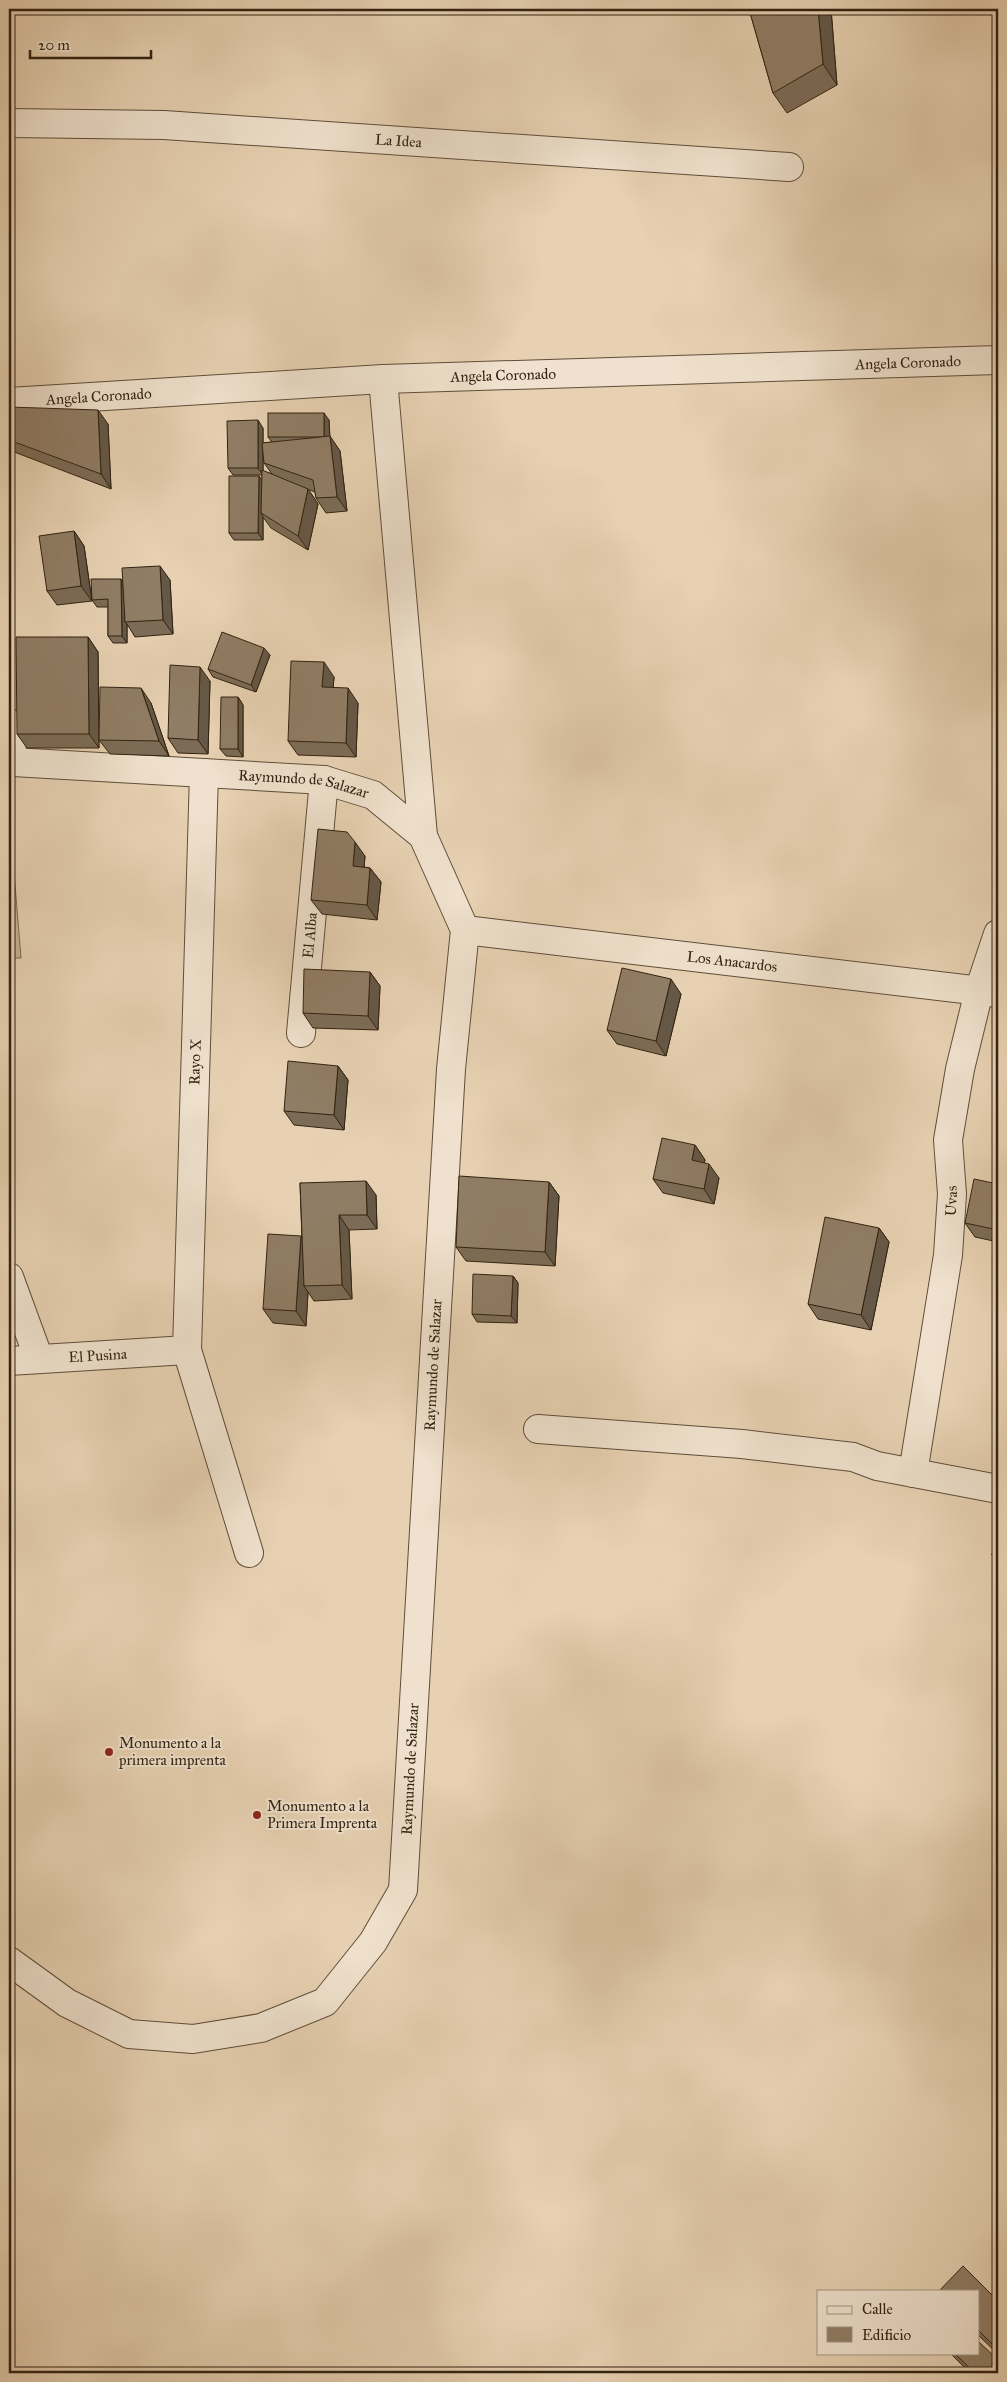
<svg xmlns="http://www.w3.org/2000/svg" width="1007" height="2382" font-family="'IM FELL Great Primer',serif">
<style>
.park{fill:#c8b397;stroke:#7d6b54}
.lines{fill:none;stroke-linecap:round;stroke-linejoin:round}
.minor-casing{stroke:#5f4e39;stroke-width:30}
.minor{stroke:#efe1cd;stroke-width:28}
.wall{fill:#7c6c57;stroke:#322311;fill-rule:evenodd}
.shaded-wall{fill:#655847;stroke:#322311}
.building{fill:#907d65;stroke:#322311}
.poi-dot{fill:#8f2418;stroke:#efe1cd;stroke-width:2}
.labels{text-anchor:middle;stroke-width:4;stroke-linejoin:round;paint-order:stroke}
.street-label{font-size:15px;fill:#322311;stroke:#efe1cd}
.poi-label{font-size:15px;fill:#322311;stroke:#efe1cd;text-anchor:start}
</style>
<rect width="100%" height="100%" fill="#e7d1b2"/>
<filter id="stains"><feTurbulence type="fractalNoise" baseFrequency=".004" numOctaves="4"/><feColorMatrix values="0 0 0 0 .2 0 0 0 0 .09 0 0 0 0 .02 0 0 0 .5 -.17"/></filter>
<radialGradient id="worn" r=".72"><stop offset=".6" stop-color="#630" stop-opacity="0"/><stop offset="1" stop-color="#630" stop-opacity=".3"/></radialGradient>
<!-- park -->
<polygon class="park" points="9,811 21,958 9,958"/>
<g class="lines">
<defs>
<g id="minor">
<path id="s1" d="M9,123L164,125L789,167"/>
<polyline points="383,379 423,836"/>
<path id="s2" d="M9,402L383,379L998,360"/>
<path id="s3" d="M9,723L13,762L324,780L373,795L423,836L465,930L451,1069L403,1890L373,1942L325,2002L261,2028L193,2039L129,2034L67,2003L9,1961"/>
<polyline points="204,773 187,1350 249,1553"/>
<path id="s4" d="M465,930L998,993"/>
<path id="s5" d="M301,1033L324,780"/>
<polyline points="9,1277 39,1359"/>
<path id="s6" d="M9,1361L187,1350"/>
<polyline points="538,1429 742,1444 853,1457 877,1466 998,1489"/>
<path id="s7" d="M913,1473L948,1255L952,1194L948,1140L960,1069L979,991L998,934"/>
</g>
</defs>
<!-- minor casing -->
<use href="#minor" class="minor-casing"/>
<!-- minor -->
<use href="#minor" class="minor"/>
</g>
<!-- wall -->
<g class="wall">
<polygon points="749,9 831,9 837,85 787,113 773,93"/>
<polygon points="9,407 108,424 111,489 9,450"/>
<path d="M329,420L330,437L340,451L347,511L326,513L316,498L315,492L304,488L308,489L318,504L308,550L271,528L263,517V540H234L229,533L262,481V475H233L228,468L263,428V443L272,442L268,437ZM263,456L264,463L272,474L263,471Z"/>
<polygon points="74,531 84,546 92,601 57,605 47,591"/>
<polygon points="121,579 123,582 170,580 173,634 135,637 127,624 127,643 113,643 108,636 108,607 97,607 92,600"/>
<polygon points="88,637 98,652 99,748 27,748 17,734"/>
<polygon points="270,655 256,692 213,677 208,669"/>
<polygon points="334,677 333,688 358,703 356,757 298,755 288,741"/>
<polygon points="210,681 208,754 178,753 168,738"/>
<polygon points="238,697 243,705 243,757 226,756 220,749"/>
<polygon points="151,703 169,756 110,754 99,740"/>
<polygon points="365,856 364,867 370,868 381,882 377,920 322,914 311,900"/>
<polygon points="370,972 380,986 378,1030 313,1028 303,1013"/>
<polygon points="681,994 666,1056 617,1044 607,1030"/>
<polygon points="338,1066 348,1080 344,1130 294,1125 284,1111"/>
<polygon points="695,1145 705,1160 704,1163 719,1178 714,1204 663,1193 653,1179"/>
<polygon points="549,1182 559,1196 555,1266 466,1261 456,1247"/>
<polygon points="300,1183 376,1195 377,1229 349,1230 352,1299 314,1301 308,1292 306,1326 273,1323 263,1309 301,1236 302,1239"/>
<polygon points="998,1184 998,1242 975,1237 965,1223"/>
<polygon points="879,1228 889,1242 871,1330 818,1319 808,1304"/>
<polygon points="513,1276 518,1283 517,1323 477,1322 472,1314"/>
<polygon points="998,1526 998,1564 992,1555"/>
<polygon points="978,2291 998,2301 998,2354 978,2335"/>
<polygon points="950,2353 978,2353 998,2360 998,2373 970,2373"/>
</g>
<!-- shaded-wall -->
<g class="shaded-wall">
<polygon points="818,9 831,9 837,85 823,64"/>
<polygon points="98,410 108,424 111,489 101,474"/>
<polygon points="324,413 329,420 330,445 324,438"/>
<polygon points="258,420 263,428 263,475 258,468"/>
<polygon points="330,436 340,451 347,511 337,497"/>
<polygon points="259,476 264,483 261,513 263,517 263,540 258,533"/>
<polygon points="308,489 318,504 308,550 298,536"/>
<polygon points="74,531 84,546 92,601 81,586"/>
<polygon points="160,566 170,580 173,634 163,620"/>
<polygon points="121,579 126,586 125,622 127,624 127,643 122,636"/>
<polygon points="88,637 98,652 99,748 89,734"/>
<polygon points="264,648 270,655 256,692 251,685"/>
<polygon points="324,662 334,677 332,702 322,687"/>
<polygon points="200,667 210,681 208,754 198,740"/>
<polygon points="141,688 151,703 169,756 159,741"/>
<polygon points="348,688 358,703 356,757 346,743"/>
<polygon points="238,697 243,705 243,757 238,749"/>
<polygon points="355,842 365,856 363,880 353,866"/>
<polygon points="370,868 381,882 377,920 367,905"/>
<polygon points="370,972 380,986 378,1030 368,1016"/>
<polygon points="671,979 681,994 666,1056 656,1041"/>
<polygon points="338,1066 348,1080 344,1130 334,1115"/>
<polygon points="695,1145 705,1160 702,1175 692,1160"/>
<polygon points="709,1164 719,1178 714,1204 704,1189"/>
<polygon points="366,1181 376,1195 377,1229 367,1215"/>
<polygon points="549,1182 559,1196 555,1266 545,1252"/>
<polygon points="339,1215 349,1230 352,1299 342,1285"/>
<polygon points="879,1228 889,1242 871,1330 861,1315"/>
<polygon points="301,1236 311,1251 304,1286 308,1292 306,1326 296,1311"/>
<polygon points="513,1276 518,1283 517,1323 511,1316"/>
</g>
<!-- building -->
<g class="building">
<polygon points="749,9 818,9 823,64 773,93"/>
<polygon points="9,407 98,410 101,474 9,440"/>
<rect x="268" y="413" width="56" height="24"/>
<polygon points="258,420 258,468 228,468 227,421"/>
<polygon points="330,436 337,497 316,498 313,480 264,463 262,443"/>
<polygon points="262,470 308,489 298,536 261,513"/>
<polygon points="229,476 259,476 258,533 229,533"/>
<polygon points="74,531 81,586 47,591 39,536"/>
<polygon points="160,566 163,620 125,622 122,568"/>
<polygon points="91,579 121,579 122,636 108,636 108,599 92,600"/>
<polygon points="222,632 264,648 251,685 208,669"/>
<polygon points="16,637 88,637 89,734 17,734"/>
<polygon points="291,661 324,662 322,687 348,688 346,743 288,741"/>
<polygon points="170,665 200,667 198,740 168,738"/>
<polygon points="100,687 141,688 159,741 99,740"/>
<polygon points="221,697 238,697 238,749 220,749"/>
<polygon points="318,829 347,832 355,842 353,866 370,868 367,905 311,900"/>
<polygon points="622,968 671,979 656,1041 607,1030"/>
<polygon points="304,969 370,972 368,1016 303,1013"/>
<polygon points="288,1061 338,1066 334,1115 284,1111"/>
<polygon points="662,1138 695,1145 692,1160 709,1164 704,1189 653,1179"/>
<polygon points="459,1176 549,1182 545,1252 456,1247"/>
<polygon points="974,1179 998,1184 998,1230 965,1223"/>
<polygon points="366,1181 367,1215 339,1215 342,1285 304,1286 300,1183"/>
<polygon points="825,1217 879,1228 861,1315 808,1304"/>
<polygon points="268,1234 301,1236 296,1311 263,1309"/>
<polygon points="473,1274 513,1276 511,1316 472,1314"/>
<polygon points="998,1526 998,1556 992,1555"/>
<polygon points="963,2266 998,2301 998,2350 978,2330 978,2291 939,2291"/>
<polygon points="978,2341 998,2360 985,2373 975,2373 954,2353 978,2353"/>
</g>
<!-- markers -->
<g class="poi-dot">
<circle cx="109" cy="1752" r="5"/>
<circle cx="257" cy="1815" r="5"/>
</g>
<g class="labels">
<!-- street labels -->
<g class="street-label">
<text dy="5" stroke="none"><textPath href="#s1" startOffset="390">La Idea</textPath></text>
<text dy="5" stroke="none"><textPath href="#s2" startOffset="900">Angela Coronado</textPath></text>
<text dy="5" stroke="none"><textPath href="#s2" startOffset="495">Angela Coronado</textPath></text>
<text dy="5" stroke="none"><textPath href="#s2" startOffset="90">Angela Coronado</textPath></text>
<text dy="5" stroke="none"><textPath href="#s3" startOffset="331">Raymundo de Salazar</textPath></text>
<text dy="5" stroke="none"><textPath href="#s5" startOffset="98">El Alba</textPath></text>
<text dy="5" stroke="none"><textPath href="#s4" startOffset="269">Los Anacardos</textPath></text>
<text transform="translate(195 1062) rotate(-88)" y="5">Rayo X</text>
<text dy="5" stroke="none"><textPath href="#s7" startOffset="275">Uvas</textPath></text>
<text dy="5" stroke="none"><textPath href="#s6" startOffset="89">El Pusina</textPath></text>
<text transform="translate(433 1365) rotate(-87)" y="5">Raymundo de Salazar</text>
<text transform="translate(410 1769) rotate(-87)" y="5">Raymundo de Salazar</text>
</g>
<!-- poi labels -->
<g class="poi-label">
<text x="119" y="1748">Monumento a la<tspan x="119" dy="17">primera imprenta</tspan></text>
<text x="267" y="1811">Monumento a la<tspan x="267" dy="17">Primera Imprenta</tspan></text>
</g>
</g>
<!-- margin -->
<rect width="1007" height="2382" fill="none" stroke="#e7d1b2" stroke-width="30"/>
<rect x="10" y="10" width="987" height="2362" fill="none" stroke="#322311" stroke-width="2.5"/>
<rect x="15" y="15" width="977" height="2352" fill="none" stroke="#322311"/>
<!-- legend -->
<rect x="817" y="2290" width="162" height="65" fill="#efe1cd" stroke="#a39582"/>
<rect x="827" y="2306" width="25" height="8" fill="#efe1cd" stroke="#a39582"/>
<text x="862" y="2314" font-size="15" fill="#322311">Calle</text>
<rect x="827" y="2327" width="25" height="15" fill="#907d65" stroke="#a39582"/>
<text x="862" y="2340" font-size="15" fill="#322311">Edificio</text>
<!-- scale -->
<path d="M30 50v8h121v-8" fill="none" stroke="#322311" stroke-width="2.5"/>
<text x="38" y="50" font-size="15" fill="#322311" stroke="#efe1cd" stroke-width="4" paint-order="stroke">20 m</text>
<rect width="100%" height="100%" filter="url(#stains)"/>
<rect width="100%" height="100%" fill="url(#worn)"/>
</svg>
